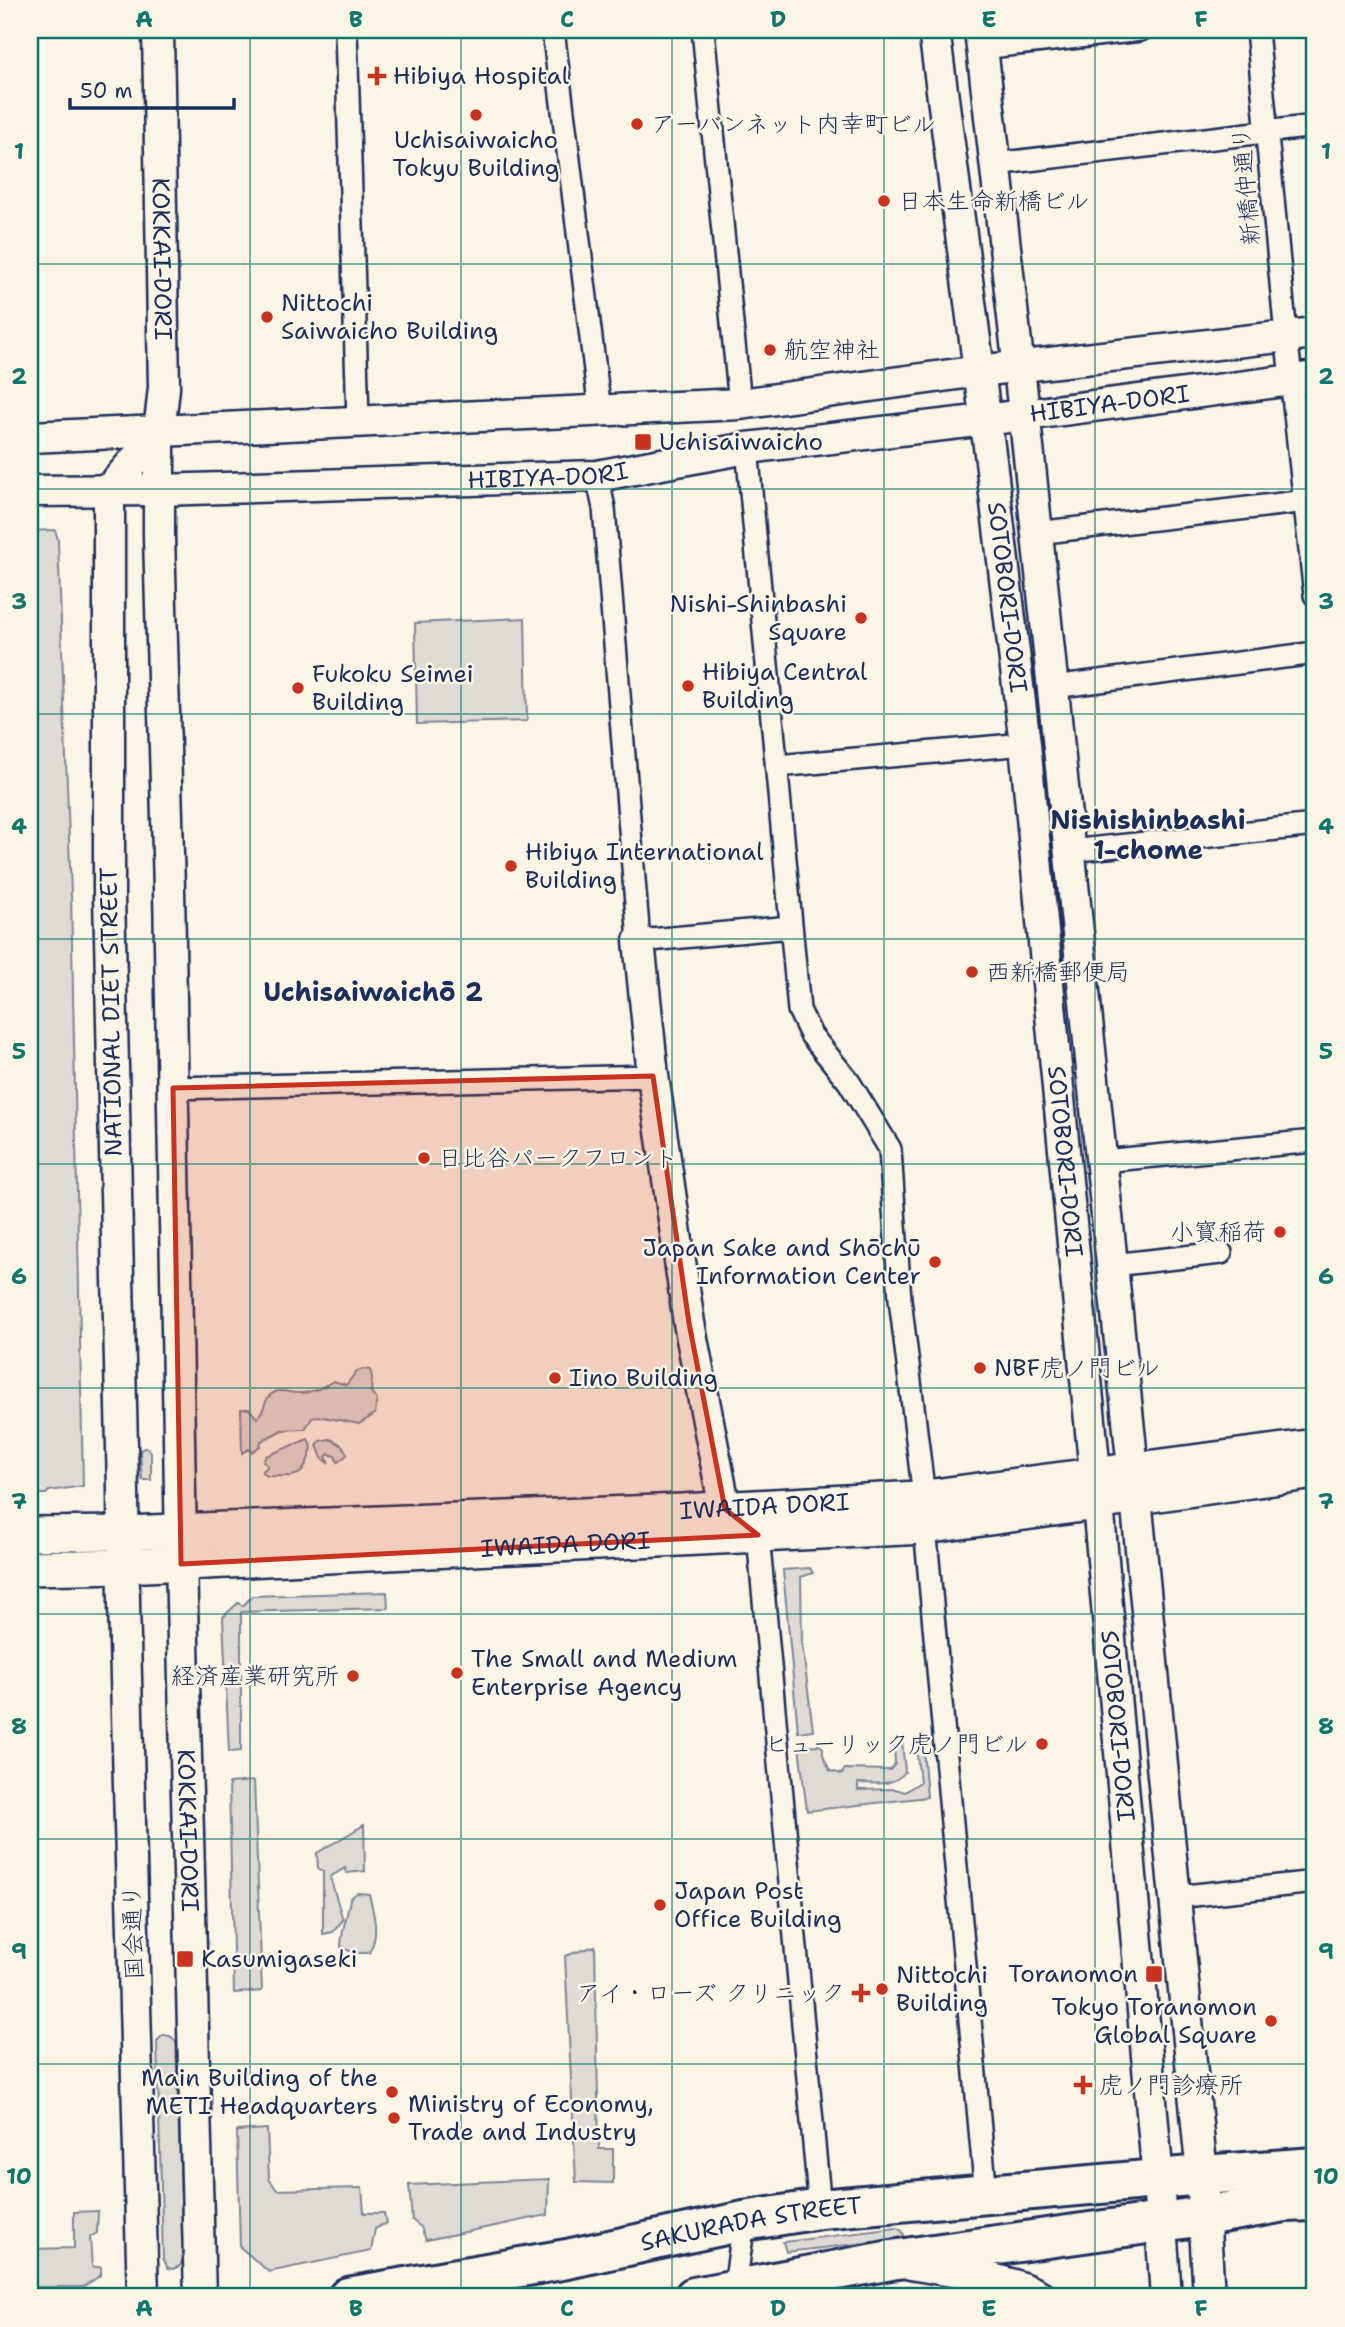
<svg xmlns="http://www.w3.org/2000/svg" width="1345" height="2327" font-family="'Shantell Sans','Klee One',sans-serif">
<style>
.green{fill:#dfdbd4;stroke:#7d8599;stroke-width:2}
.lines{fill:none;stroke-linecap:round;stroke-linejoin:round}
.street-casing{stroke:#1b2f5e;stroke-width:26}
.secondary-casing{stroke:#1b2f5e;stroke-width:35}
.primary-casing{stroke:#1b2f5e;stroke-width:38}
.highway-casing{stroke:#1b2f5e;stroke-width:44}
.street{stroke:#fcf5e5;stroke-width:21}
.secondary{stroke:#fcf5e5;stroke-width:30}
.primary{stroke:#fcf5e5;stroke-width:33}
.highway{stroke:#fcf5e5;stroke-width:38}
.marked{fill:#c8321e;fill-opacity:0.2;stroke:#c8321e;stroke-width:5;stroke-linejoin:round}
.grid{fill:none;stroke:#0f766e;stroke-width:2;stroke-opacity:0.55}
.poi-dot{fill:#c8321e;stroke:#fcf5e5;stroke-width:2.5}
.labels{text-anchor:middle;stroke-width:5;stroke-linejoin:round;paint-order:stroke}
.poi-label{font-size:24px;fill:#1b2f5e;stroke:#fcf5e5;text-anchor:start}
.street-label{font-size:24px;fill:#1b2f5e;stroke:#fcf5e5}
.neighbourhood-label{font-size:26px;font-weight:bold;fill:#1b2f5e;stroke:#fcf5e5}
.neatline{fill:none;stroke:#0f766e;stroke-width:2.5}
.grid-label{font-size:23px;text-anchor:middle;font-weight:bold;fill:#0f766e}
</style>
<rect width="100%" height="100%" fill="#fcf5e5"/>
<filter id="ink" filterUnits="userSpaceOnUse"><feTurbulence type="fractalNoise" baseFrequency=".0143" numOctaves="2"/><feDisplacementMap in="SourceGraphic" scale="14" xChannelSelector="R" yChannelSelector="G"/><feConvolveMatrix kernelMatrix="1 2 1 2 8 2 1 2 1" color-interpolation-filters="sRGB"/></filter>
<g filter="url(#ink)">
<!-- green -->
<g class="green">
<polygon points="55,530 58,540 71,895 83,1486 49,1491 46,1494 30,1494 30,531"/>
<polygon points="525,618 527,721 417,724 415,623"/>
<path d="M363,1369L370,1370L372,1377L371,1392L377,1400L375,1414L359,1424L318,1416L312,1418L305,1429L282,1430L261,1441L260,1446L252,1452L249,1449L242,1453L241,1409H249L257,1418C266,1411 263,1397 275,1392C282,1389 289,1393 297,1393C310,1394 323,1387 334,1381L346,1385L356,1372Z"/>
<path d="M308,1439L312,1448C302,1481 299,1476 267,1476L262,1472L268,1466L263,1461L266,1456Z"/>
<path d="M329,1439C338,1442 344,1445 347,1455L338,1462L335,1456L329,1454L326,1457L329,1464L322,1458L317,1445L320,1441Z"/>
<polygon points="144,1448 149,1449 151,1453 151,1480 142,1480 140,1450"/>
<polygon points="810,1568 813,1573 801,1577 802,1643 813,1730 798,1732 783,1570"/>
<polygon points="387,1592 388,1608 241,1612 241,1751 229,1752 223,1617 238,1603 243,1606 252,1596"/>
<path d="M922,1737L927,1797L807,1811L799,1746L819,1745L823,1748V1755L830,1771L842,1774L845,1769L890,1770L895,1764L894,1742L902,1741L905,1772C893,1787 875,1783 858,1783V1790L895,1789L905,1792L920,1782L916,1746L919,1738Z"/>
<polygon points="254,1781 262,1991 234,1993 229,1783"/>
<polygon points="364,1825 365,1871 347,1873 345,1868 330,1877 343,1920 333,1932 323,1934 323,1871 318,1869 317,1853"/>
<path d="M357,1893L369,1894C374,1915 380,1934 369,1953H354L341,1947C341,1930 348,1916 350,1898Z"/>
<polygon points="595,1946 599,2149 613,2149 613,2183 576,2182 565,1956"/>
<polygon points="163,2035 170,2036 176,2041 183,2259 180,2266 173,2269 168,2268 163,2258 157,2041"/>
<polygon points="267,2129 269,2179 277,2190 362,2188 364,2213 384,2213 386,2223 375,2229 371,2251 269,2272 240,2247 237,2131"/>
<polygon points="549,2179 548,2215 426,2240 421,2227 412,2220 409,2185"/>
<polygon points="98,2211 97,2233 90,2237 92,2267 101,2267 101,2275 83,2287 30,2287 30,2249 74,2248 74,2212"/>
<polygon points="897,2228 902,2231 904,2235 901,2239 786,2252 783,2242"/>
</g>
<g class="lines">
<defs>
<g id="street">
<polyline points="346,30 358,420"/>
<polyline points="553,30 600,411"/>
<polyline points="703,30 740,404"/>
<polyline points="1257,30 1284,315 1315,595"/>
<polyline points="982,48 1141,30"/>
<polyline points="995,164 1315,126"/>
<polyline points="747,448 799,1010 811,1035 849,1082 890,1149 900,1299 924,1497"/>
<polyline points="597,476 604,508 639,941 791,927"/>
<polyline points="1037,533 1315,500"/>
<polyline points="1053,687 1315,653"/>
<polyline points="777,766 1025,744"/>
<polyline points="1070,851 1315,825"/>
<polyline points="173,1088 653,1076"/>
<polyline points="1102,1161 1315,1141"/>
<polyline points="1112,1265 1221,1253"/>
<polyline points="925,1527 986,2195"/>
<polyline points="748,1528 758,1535 820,2209"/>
<polyline points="1176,1897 1315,1882"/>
<polyline points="734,2295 744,2221"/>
</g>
<g id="secondary">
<path id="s1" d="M158,30L164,388L159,432V536L169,889L182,1603L200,2297"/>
<path id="s2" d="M934,30L991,461L1025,744L1098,1504L1158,2180L1166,2297"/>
<polyline points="980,30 1029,456 1136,1498 1202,2175 1209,2297"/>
<polyline points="30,437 740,404 979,371 1315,333"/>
<path id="s3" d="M30,491L159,490L597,476L747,448L985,420L1315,377"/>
<polyline points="639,941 653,1076 689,1323 725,1509 738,1520"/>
<path d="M911,2264C954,2272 1002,2276 1042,2297"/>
<polyline points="143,2297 124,1604 123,1490 109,895 109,490 159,432"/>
</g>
<g id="primary">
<path id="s4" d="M30,1534L124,1533L681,1511L918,1498L1315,1446"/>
<path id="s5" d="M30,1568L124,1566L925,1527L1315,1472"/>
</g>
<g id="highway">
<path id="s6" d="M348,2297L567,2259L744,2221L820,2209L1202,2175L1315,2167"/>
<polyline points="694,2297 891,2260 1204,2216 1285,2202 1315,2201"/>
</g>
</defs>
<!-- street casing -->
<use href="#street" class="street-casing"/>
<!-- secondary casing -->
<use href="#secondary" class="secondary-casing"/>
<!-- primary casing -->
<use href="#primary" class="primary-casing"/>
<!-- highway casing -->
<use href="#highway" class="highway-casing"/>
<!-- street -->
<use href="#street" class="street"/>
<!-- secondary -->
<use href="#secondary" class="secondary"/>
<!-- primary -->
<use href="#primary" class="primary"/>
<!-- highway -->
<use href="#highway" class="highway"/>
</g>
</g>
<!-- marked area -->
<path class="marked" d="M653,1076L689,1323L725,1509L758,1535L181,1564L173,1088Z"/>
<!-- grid -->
<path class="grid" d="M250,30V2297M461,30V2297M672,30V2297M884,30V2297M1095,30V2297M30,264H1315M30,489H1315M30,714H1315M30,939H1315M30,1164H1315M30,1388H1315M30,1614H1315M30,1839H1315M30,2064H1315"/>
<!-- markers -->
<g class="poi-dot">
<path d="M373.5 65.5h7v7h7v7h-7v7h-7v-7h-7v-7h7z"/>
<circle cx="476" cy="115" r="7"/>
<circle cx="637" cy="124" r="7"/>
<circle cx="884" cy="201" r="7"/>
<circle cx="267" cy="317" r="7"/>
<circle cx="770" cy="350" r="7"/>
<rect x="634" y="433" width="18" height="18" rx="3.5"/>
<circle cx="861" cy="618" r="7"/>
<circle cx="688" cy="686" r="7"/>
<circle cx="298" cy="688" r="7"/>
<circle cx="511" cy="866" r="7"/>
<circle cx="972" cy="972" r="7"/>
<circle cx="424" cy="1158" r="7"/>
<circle cx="1280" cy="1232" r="7"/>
<circle cx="935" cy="1262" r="7"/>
<circle cx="980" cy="1368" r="7"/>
<circle cx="555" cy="1378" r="7"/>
<circle cx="457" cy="1673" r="7"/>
<circle cx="353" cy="1676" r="7"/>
<circle cx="1042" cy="1744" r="7"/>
<circle cx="660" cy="1905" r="7"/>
<rect x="176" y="1950" width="18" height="18" rx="3.5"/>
<rect x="1145" y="1965" width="18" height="18" rx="3.5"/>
<circle cx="882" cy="1989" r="7"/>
<path d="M857.5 1982.5h7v7h7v7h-7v7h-7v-7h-7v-7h7z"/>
<circle cx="1271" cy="2021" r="7"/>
<path d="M1079.5 2074.5h7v7h7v7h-7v7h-7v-7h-7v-7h7z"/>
<circle cx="392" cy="2092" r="7"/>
<circle cx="394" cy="2118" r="7"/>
</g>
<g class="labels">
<!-- poi labels -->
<g class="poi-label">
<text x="393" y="84">Hibiya Hospital</text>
<text x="651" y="132">アーバンネット内幸町ビル</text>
<text x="476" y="148" text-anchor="middle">Uchisaiwaicho<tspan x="476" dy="28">Tokyu Building</tspan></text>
<text x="898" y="209">日本生命新橋ビル</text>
<text x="281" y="311">Nittochi<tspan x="281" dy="28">Saiwaicho Building</tspan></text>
<text x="784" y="358">航空神社</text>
<text x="659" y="450">Uchisaiwaicho</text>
<text x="847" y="612" text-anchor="end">Nishi-Shinbashi<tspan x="847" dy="28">Square</tspan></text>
<text x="702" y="680">Hibiya Central<tspan x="702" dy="28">Building</tspan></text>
<text x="312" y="682">Fukoku Seimei<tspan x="312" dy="28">Building</tspan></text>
<text x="525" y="860">Hibiya International<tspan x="525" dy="28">Building</tspan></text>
<text x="986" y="980">西新橋郵便局</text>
<text x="438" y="1166">日比谷パークフロント</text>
<text x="1266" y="1240" text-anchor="end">小寳稲荷</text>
<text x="921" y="1256" text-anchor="end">Japan Sake and Shōchū<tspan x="921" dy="28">Information Center</tspan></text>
<text x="994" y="1376">NBF虎ノ門ビル</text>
<text x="569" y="1386">Iino Building</text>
<text x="471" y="1667">The Small and Medium<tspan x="471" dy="28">Enterprise Agency</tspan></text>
<text x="339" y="1684" text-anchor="end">経済産業研究所</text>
<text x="1028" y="1752" text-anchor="end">ヒューリック虎ノ門ビル</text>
<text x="674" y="1899">Japan Post<tspan x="674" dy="28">Office Building</tspan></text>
<text x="201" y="1967">Kasumigaseki</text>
<text x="1138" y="1982" text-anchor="end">Toranomon</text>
<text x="896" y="1983">Nittochi<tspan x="896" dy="28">Building</tspan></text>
<text x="845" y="2001" text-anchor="end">アイ・ローズ クリニック</text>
<text x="1257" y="2015" text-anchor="end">Tokyo Toranomon<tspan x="1257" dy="28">Global Square</tspan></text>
<text x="378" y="2086" text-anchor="end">Main Building of the<tspan x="378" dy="28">METI Headquarters</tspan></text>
<text x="1099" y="2093">虎ノ門診療所</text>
<text x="408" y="2112">Ministry of Economy,<tspan x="408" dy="28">Trade and Industry</tspan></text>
</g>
<!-- street labels -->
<g class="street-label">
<text transform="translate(1246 186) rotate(-95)" y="8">新橋仲通り</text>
<text dy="8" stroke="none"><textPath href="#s1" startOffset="229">KOKKAI-DORI</textPath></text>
<text dy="8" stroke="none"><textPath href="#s3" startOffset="1085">HIBIYA-DORI</textPath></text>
<text dy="8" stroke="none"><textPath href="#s3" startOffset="518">HIBIYA-DORI</textPath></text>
<text dy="8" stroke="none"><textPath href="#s2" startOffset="572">SOTOBORI-DORI</textPath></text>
<text transform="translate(111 1012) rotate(-91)" y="8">NATIONAL DIET STREET</text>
<text dy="8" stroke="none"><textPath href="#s2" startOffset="1139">SOTOBORI-DORI</textPath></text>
<text dy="8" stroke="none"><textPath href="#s4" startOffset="735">IWAIDA DORI</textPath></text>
<text dy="8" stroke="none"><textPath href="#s5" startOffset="536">IWAIDA DORI</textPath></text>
<text dy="8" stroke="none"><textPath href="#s2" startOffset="1706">SOTOBORI-DORI</textPath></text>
<text dy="8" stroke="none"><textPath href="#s1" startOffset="1801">KOKKAI-DORI</textPath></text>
<text transform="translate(133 1932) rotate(-92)" y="8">国会通り</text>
<text dy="8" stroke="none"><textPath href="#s6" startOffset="410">SAKURADA STREET</textPath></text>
</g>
<!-- neighbourhood labels -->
<g class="neighbourhood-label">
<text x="1148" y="829">Nishishinbashi<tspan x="1148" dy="30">1-chome</tspan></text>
<text x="373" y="1001">Uchisaiwaichō 2</text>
</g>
</g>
<!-- margin -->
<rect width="1345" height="2327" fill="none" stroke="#fcf5e5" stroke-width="77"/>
<!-- scale -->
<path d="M70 98v10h164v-10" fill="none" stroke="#1b2f5e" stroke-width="3.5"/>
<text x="80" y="98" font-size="21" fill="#1b2f5e" stroke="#fcf5e5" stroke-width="5" paint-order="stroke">50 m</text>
<rect x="38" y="38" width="1268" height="2250" class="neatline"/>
<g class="grid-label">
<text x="144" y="27">A</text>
<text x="356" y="27">B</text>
<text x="567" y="27">C</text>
<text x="778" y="27">D</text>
<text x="989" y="27">E</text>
<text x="1201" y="27">F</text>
<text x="19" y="159">1</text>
<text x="1326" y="159">1</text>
<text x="19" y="384">2</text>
<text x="1326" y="384">2</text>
<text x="19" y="609">3</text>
<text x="1326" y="609">3</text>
<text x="19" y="834">4</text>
<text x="1326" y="834">4</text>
<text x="19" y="1059">5</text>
<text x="1326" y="1059">5</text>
<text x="19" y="1284">6</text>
<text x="1326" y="1284">6</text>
<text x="19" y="1509">7</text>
<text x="1326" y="1509">7</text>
<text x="19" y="1734">8</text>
<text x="1326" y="1734">8</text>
<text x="19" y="1959">9</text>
<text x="1326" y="1959">9</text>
<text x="19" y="2184">10</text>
<text x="1326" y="2184">10</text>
<text x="144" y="2316">A</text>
<text x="356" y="2316">B</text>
<text x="567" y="2316">C</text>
<text x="778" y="2316">D</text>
<text x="989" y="2316">E</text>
<text x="1201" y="2316">F</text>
</g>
</svg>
